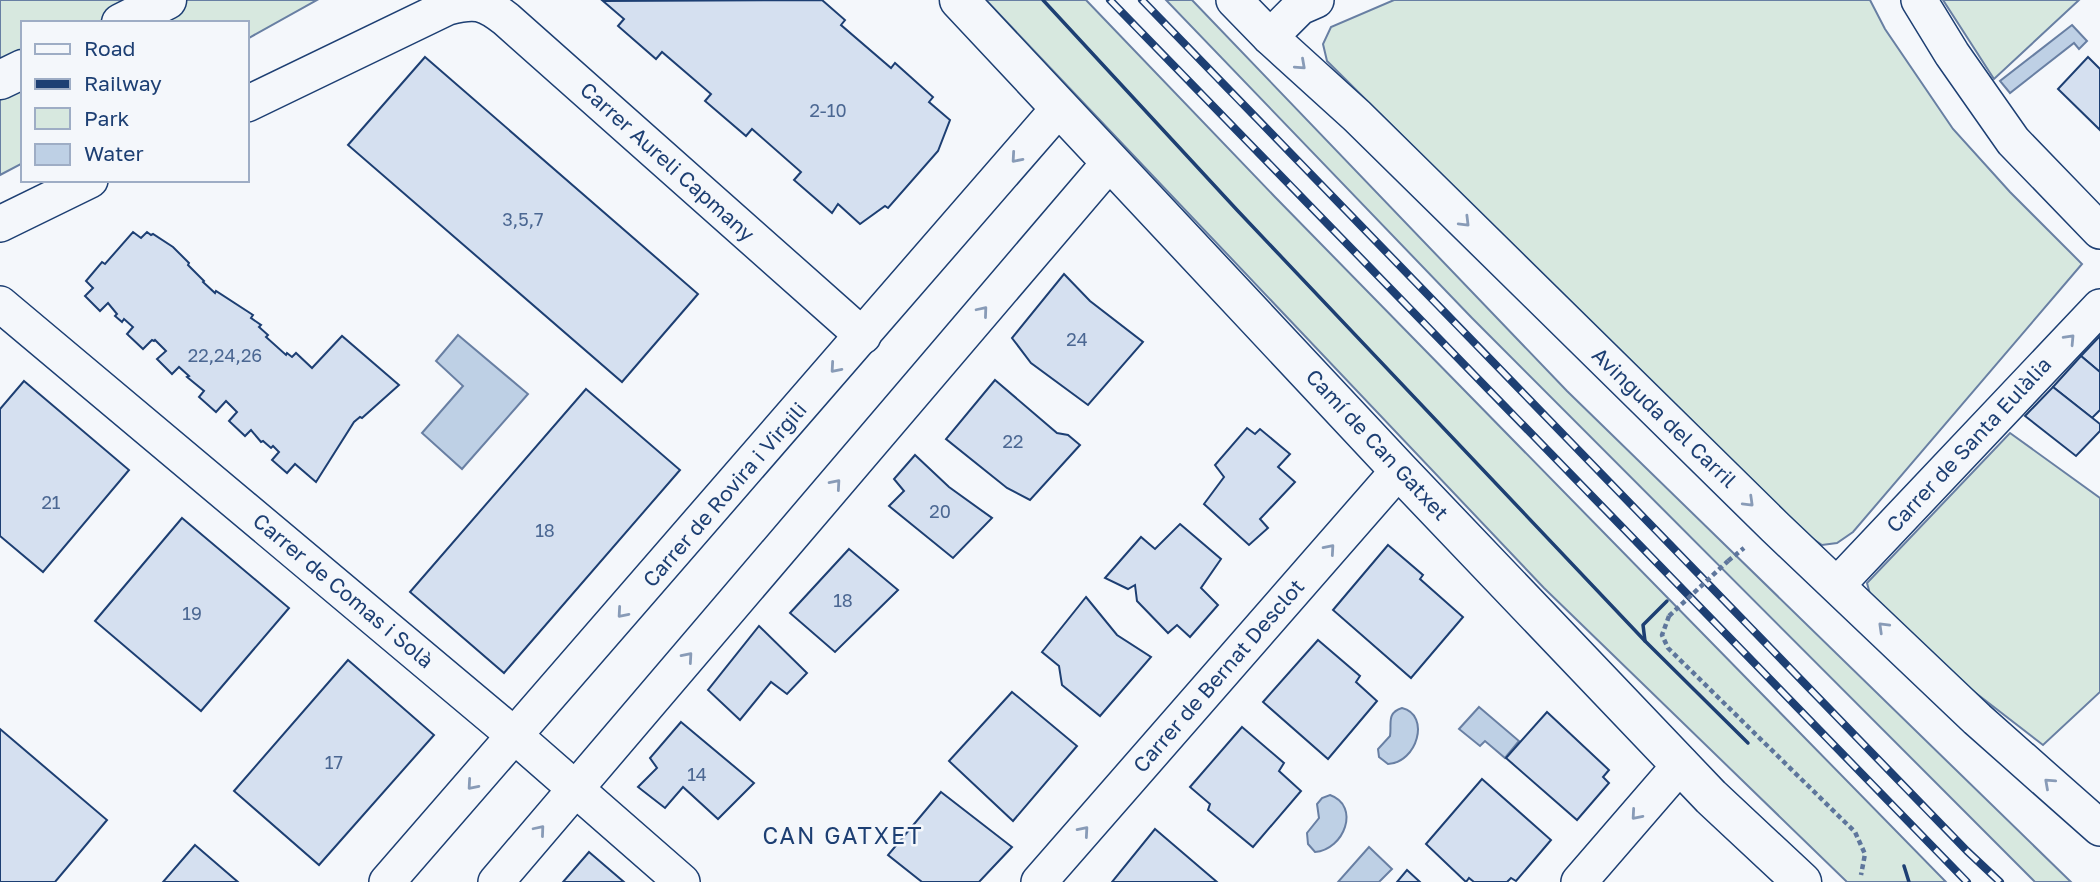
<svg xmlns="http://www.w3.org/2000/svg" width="2100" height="882" font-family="'Golos Text',sans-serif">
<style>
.green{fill:#d7e8df;stroke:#687fa3;stroke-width:2}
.water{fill:#bed0e5;stroke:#687fa3;stroke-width:2}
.building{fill:#d5e0f0;stroke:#1d3f73;stroke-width:2}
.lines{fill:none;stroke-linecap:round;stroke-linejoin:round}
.street-casing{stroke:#1d3f73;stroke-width:38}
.secondary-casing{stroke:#1d3f73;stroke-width:41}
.highway-casing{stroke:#1d3f73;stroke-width:41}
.path{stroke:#5e769c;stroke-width:4.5;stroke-dasharray:5 3.5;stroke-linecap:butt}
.street{stroke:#f4f7fb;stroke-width:35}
.secondary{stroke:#f4f7fb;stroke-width:38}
.highway{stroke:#f4f7fb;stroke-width:38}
.rail-casing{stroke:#1d3f73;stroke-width:8}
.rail{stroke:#f4f7fb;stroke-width:5;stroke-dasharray:16;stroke-linecap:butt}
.path-bridge{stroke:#5e769c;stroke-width:4.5;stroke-dasharray:5 3.5;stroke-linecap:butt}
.wall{stroke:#1d3f73;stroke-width:3.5}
.oneway{stroke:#889bb7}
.labels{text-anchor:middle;stroke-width:5;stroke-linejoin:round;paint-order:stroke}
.number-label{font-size:18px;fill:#4b6792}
.street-label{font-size:21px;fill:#1d3f73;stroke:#f4f7fb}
.neighbourhood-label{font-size:23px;letter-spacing:2px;fill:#1d3f73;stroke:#f4f7fb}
</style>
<rect width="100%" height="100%" fill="#f4f7fb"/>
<!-- green -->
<g class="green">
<polygon points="0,0 317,0 247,39 247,23 23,23 23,163 0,175"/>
<polygon points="986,0 1086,0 1275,197 1946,882 1847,882 1544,588"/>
<polygon points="1166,0 1192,0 1567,391 2071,882 2035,882 1472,318"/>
<polygon points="1394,0 1870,0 1885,29 1953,129 2010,192 2082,264 1853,532 1837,543 1822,545 1797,528 1327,61 1323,44 1331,27"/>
<polygon points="1943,0 2079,0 1994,79"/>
<polygon points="2010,433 2100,498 2100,692 2043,745 1876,616 1867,583"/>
</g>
<!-- water -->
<g class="water">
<polygon points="2072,25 2087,41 2079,49 2074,43 2010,93 2000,81"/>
<polygon points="458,335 528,394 462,469 422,433 463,386 436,361"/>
<polygon points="1479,707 1519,741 1505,758 1485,741 1480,746 1459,729"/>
<path d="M1402,708C1431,715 1417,763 1388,764L1379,757L1378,749L1390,736C1392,724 1386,713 1402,708Z"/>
<path d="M1330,795C1361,806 1344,850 1315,852L1308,844L1307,833L1319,818L1317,804L1322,798Z"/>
<polygon points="1369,847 1392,869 1379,882 1338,882"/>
</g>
<!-- building -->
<g class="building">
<polygon points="822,0 845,20 841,25 891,68 895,63 933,97 929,102 950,120 938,151 888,208 885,206 860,224 838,204 832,213 794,180 801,172 752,129 746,136 705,101 711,94 662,52 656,59 618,26 624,19 603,1"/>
<polygon points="425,57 698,294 622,382 348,145"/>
<polygon points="2088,57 2100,69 2100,130 2058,89"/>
<polygon points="133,232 141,238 147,232 151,235 153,234 173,247 189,263 188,265 204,281 203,282 215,293 216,291 253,315 251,318 261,325 259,327 268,335 266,337 286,355 287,353 292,357 296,353 312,368 342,336 399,385 362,418 360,417 354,422 316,482 295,464 287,473 272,460 279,452 273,446 271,448 263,441 261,442 251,430 245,436 229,421 237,412 226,401 216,412 199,397 204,391 187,377 189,376 179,367 172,374 157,359 166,351 155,340 154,341 152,340 143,349 127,334 133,327 124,319 122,322 115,316 117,314 108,303 100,311 85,296 93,288 86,281 102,262 105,264"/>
<polygon points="1064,274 1090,301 1143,342 1088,405 1031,363 1012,338"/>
<polygon points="2100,336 2100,372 2081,356"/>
<polygon points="2081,356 2100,372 2100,410 2092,418 2053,387"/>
<polygon points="995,380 1057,433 1068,435 1080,445 1030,500 1007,488 946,439"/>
<polygon points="24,381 129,470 43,572 0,536 0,409"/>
<polygon points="2053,387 2100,424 2100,431 2076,456 2025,416"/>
<polygon points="586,389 680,470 504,673 410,592"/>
<polygon points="1247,428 1255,434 1260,429 1290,454 1278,467 1295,482 1260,519 1268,528 1249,545 1204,504 1224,477 1215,465"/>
<polygon points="915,455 949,487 992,518 953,558 889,506 904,491 894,479"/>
<polygon points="182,518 289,608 201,711 95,621"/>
<polygon points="1180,524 1221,559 1201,588 1218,605 1190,637 1177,625 1168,633 1137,601 1135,585 1128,589 1105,578 1141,537 1155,549"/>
<polygon points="1388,545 1423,575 1420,579 1463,617 1411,678 1333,610"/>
<polygon points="849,549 898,590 835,652 790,613"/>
<polygon points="1086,597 1117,635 1151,657 1100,716 1062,685 1059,666 1042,652"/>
<polygon points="759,626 807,673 787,694 771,682 740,720 708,690"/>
<polygon points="1318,640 1360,676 1356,682 1377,701 1328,759 1263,702"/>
<polygon points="348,660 434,735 319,865 234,791"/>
<polygon points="1012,692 1077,746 1013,821 949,761"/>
<polygon points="1547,712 1609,770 1603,777 1609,783 1577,820 1506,758"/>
<polygon points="681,722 754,783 718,819 683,787 665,808 638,787 657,768 650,758"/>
<polygon points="1242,727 1284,763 1279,771 1301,791 1253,847 1208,810 1210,804 1190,787"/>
<polygon points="0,729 107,820 55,882 0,882"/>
<polygon points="1482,779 1551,840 1516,881 1511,878 1507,882 1474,882 1469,878 1466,882 1426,844"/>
<polygon points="941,792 1012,847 979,882 922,882 888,855"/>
<polygon points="1155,829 1217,882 1112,882"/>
<polygon points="195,845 238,882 163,882"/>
<polygon points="589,852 624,882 563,882"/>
<polygon points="1407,870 1420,882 1397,882"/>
</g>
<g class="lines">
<defs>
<g id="street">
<polyline points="1234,0 1270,37 1357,116 1775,527 1977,719 2100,828"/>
<polyline points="1919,0 1952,54 2013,141 2100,231"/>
<polyline points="1270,37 1300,7 1316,0"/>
<path d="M247,104L448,7C476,0 484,2 506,19L863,336"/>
<polyline points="0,224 90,180"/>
<polyline points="0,304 515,736 682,882"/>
<polyline points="1838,584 2100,307"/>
<polyline points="387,882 1060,107"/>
<polyline points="496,882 1111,161"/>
<polyline points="1039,882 1399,470"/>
<polyline points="1579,882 1681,764"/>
</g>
<polyline id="secondary" points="959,0 1399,470 1711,797 1802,882"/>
<g id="highway">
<polyline points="121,23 167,0"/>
<polyline points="0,80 23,69"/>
</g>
</defs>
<!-- street casing -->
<use href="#street" class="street-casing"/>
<!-- secondary casing -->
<use href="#secondary" class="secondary-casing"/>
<!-- highway casing -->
<use href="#highway" class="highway-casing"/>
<!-- path -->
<g class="path">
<polyline points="1728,561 1744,548"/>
<polyline points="1669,616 1662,635 1668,648 1855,832 1865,854 1861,875"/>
</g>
<!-- street -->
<use href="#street" class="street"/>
<!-- secondary -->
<use href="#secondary" class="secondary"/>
<!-- highway -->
<use href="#highway" class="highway"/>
<defs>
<g id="rail">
<polyline points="1110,0 1967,882"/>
<polyline points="1142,0 1967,851 2000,882"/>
</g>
</defs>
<!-- rail casing -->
<use href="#rail" class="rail-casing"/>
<!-- rail -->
<use href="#rail" class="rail"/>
<!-- path-bridge -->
<polyline class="path-bridge" points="1669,616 1728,561"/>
<!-- wall -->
<g class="wall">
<polyline points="1043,0 1237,210 1645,641"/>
<polyline points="1667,601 1643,625 1645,641 1748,743"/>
<polyline points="1904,866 1909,882"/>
</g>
</g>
<!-- one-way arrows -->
<defs><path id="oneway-chevron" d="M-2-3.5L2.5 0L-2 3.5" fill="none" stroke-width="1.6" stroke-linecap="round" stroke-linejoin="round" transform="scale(1.75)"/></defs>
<g class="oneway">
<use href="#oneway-chevron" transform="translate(1301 65) rotate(42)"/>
<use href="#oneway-chevron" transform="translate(1016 158) rotate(131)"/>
<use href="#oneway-chevron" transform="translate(1465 222) rotate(45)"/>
<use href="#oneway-chevron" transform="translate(983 311) rotate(-50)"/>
<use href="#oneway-chevron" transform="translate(2070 339) rotate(-47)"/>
<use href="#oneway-chevron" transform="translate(835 368) rotate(131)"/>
<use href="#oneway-chevron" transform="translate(836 484) rotate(-49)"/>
<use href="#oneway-chevron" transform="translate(1749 502) rotate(44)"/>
<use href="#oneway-chevron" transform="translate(1330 549) rotate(-49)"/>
<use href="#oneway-chevron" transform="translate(622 613) rotate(131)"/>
<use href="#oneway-chevron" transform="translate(1883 627) rotate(-136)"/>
<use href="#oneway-chevron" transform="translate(688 657) rotate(-49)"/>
<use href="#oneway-chevron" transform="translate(2049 783) rotate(-138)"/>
<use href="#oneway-chevron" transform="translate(472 785) rotate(131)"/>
<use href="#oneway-chevron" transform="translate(1636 815) rotate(131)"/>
<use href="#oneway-chevron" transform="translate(540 830) rotate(-50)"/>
<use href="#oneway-chevron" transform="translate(1084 831) rotate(-49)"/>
</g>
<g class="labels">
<!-- number labels -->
<g class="number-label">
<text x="828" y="117">2-10</text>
<text x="523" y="226">3,5,7</text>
<text x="1077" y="346">24</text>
<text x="225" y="362">22,24,26</text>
<text x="1013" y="448">22</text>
<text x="51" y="509">21</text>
<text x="940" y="518">20</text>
<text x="545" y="537">18</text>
<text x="843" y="607">18</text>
<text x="192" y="620">19</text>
<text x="334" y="769">17</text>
<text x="697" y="781">14</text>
</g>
<!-- street labels -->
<g class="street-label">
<text transform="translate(667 162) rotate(42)" y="7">Carrer Aureli Capmany</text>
<text transform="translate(1664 418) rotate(44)" y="7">Avinguda del Carril</text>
<text transform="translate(1377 445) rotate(47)" y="7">Camí de Can Gatxet</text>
<text transform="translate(1969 445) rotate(-47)" y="7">Carrer de Santa Eulàlia</text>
<text transform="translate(725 495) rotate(-49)" y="7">Carrer de Rovira i Virgili</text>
<text transform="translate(343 591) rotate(40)" y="7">Carrer de Comas i Solà</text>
<text transform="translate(1219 676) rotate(-49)" y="7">Carrer de Bernat Desclot</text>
</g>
<!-- neighbourhood labels -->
<g class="neighbourhood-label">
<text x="843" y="844">CAN GATXET</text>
</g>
</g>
<!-- legend -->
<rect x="21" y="21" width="228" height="161" fill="#f4f7fb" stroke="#9eadc5" stroke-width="2"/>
<rect x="35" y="44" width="35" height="10" fill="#f4f7fb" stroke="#9eadc5" stroke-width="2"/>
<text x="84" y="56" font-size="21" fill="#1d3f73">Road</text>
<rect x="35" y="79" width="35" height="10" fill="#1d3f73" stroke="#9eadc5" stroke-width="2"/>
<text x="84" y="91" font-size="21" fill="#1d3f73">Railway</text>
<rect x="35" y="108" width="35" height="21" fill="#d7e8df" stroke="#9eadc5" stroke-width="2"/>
<text x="84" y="126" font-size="21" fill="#1d3f73">Park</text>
<rect x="35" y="144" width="35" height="21" fill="#bed0e5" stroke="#9eadc5" stroke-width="2"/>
<text x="84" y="161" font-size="21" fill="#1d3f73">Water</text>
</svg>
